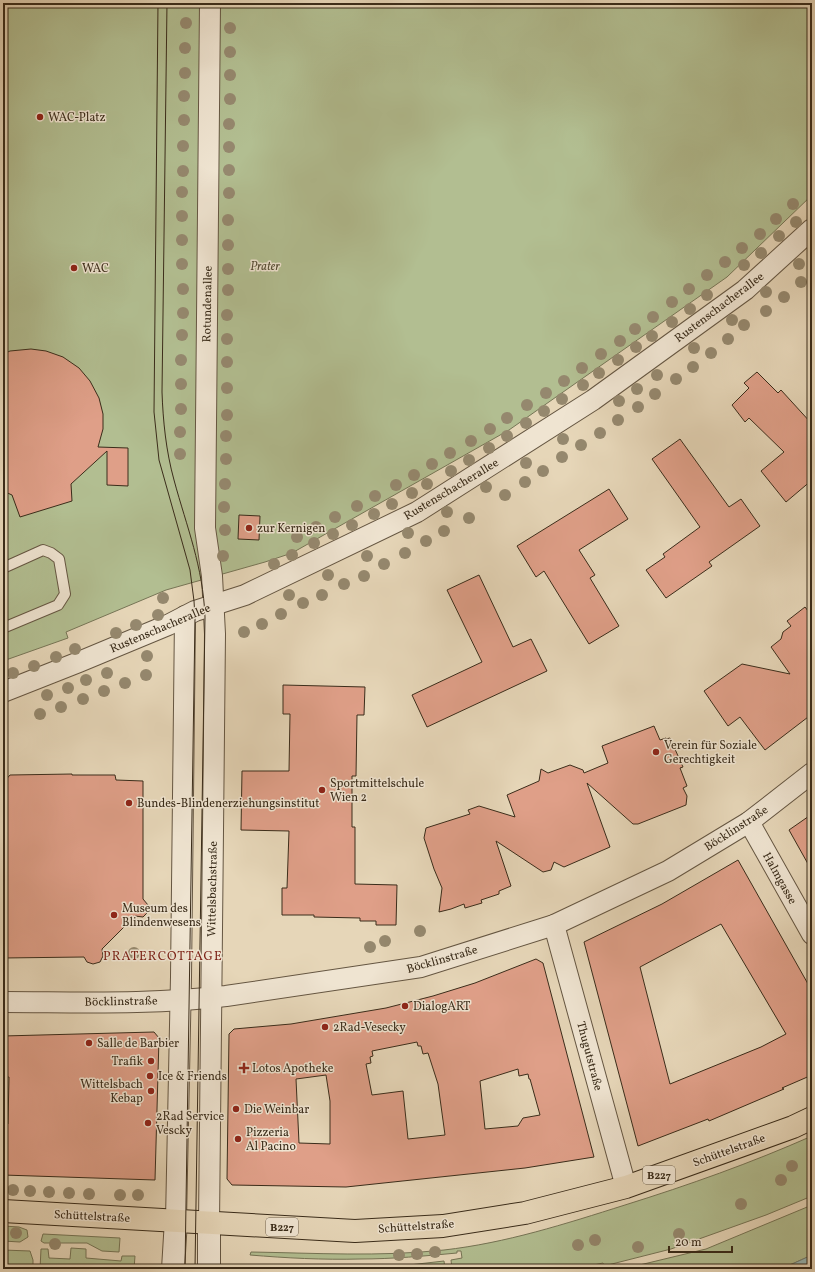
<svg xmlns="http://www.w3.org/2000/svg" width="815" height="1272" font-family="Vollkorn,serif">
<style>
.green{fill:#b2be91;stroke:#767556}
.water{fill:#97b8b6;stroke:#728078}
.building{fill:#df9f88;stroke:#3a2c1a;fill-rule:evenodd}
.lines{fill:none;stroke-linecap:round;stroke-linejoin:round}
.service-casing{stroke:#655642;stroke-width:12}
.minor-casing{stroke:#655642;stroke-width:22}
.tertiary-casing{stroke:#655642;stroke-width:24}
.primary-casing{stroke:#3a2c1a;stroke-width:24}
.service{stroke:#efe4d1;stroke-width:10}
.minor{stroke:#efe4d1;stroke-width:20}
.tertiary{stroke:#efe4d1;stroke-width:22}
.primary{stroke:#e6d6b8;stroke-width:22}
.tram{stroke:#3a2c1a;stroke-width:1}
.tree{fill:#95886e}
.poi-dot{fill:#8f2418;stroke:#efe4d1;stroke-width:1.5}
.labels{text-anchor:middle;stroke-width:3;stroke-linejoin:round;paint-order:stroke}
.shield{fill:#efe4d1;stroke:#706351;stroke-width:1}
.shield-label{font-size:11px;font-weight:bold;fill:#3a2c1a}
.poi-label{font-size:12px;fill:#3a2c1a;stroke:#efe4d1;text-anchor:start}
.park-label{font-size:12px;font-style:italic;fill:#524932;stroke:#efe4d1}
.street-label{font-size:12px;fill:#3a2c1a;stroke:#efe4d1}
.neighbourhood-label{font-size:13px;letter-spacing:1px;fill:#7a1f14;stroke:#efe4d1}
</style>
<rect width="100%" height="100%" fill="#e6d6b8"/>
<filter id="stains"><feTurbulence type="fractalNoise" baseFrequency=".005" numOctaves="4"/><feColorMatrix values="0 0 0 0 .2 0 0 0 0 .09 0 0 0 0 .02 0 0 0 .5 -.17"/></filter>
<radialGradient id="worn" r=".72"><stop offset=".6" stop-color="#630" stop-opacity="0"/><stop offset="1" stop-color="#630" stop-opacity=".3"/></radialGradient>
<!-- green -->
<g class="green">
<polygon points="3,3 812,3 812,195 727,277 509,430 292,553 265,562 166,590 66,632 68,638 3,661"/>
<path d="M812,1136V1196L766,1215L671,1249L604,1266L603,1263L584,1267V1269H452L451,1260L462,1258L461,1251H457V1253C425,1256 392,1259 360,1259C323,1260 286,1258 250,1255L251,1252C315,1253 379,1257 444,1250C506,1243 565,1224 625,1205C689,1185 751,1163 812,1136Z"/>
<polygon points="812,1205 812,1255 781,1269 623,1269 706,1249"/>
<polygon points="3,1226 19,1227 27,1230 28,1237 20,1242 3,1241"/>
<polygon points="43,1234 120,1238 119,1252 102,1251 87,1243 44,1243 41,1241"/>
<polygon points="71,1248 86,1249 86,1258 121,1261 122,1256 135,1256 134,1269 40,1269 41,1249 48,1249 49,1258 70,1259"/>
<polygon points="3,1250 30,1251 33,1260 33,1269 3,1269"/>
<polygon points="444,1261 445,1269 371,1269 374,1269"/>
<polygon points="298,1265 362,1266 362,1269 298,1269"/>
</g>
<!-- water -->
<polygon class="water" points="812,1255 812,1269 781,1269"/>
<!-- building -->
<g class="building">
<polygon points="31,349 46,351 63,357 79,368 90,381 99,398 103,414 103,429 98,447 128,448 128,486 107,485 107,451 71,484 72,501 20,517 12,495 3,491 3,354 10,351"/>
<polygon points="757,372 778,393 781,390 812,424 812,480 786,502 761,471 784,452 749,418 745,422 732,405 749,388 744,383"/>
<polygon points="680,439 729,507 741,499 760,526 709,562 712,566 666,598 646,570 665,557 663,554 700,527 652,459"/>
<polygon points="609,489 628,519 579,550 595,575 590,578 619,626 589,644 544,571 536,577 517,546"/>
<polygon points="239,515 260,516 259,540 238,539"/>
<polygon points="479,575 513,647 531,639 547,671 427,727 412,695 482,662 447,590"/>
<polygon points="805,607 812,616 812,714 765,750 740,717 728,726 704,691 742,664 790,674 771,647 781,639 783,632 791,626 787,621"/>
<polygon points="283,685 365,687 364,715 357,715 356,776 352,776 352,827 355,827 355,884 397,885 396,925 376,925 376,921 360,921 360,918 314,917 314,915 282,915 282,888 287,888 289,831 241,830 242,771 289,771 290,714 283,714"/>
<polygon points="654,726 660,740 666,738 666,739 670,738 683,767 680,768 687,786 683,788 687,796 686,805 638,824 633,824 587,783 610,847 564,867 554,862 551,870 543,872 496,841 511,886 499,891 499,894 481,900 482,903 465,908 464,904 451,909 439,912 442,888 434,869 424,838 426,828 470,814 468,810 479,806 515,817 507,795 539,781 541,769 548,773 570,765 583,770 584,773 608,763 602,746"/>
<polygon points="72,774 72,775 115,775 116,780 143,781 143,899 148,905 149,911 143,917 135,916 102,949 103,956 100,962 93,964 87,962 84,957 3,958 3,783 10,775"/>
<polygon points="812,814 812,871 789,830"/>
<path d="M738,860L812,991V1075L782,1088L784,1089L709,1121L708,1119L638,1146L584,942L662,904ZM721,924L786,1034L761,1047L670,1084L640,967Z"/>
<path d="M536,959L543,963L594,1157L525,1168L346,1187L232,1185L227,1179L229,1034L234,1029L291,1024L386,1008L433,996L475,983ZM417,1042L418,1046H421L423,1054L428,1053L438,1084L445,1135L408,1139L403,1091L372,1095L366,1064L371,1063L370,1057L373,1056L372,1051ZM518,1069L519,1076L528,1074L529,1079H530L540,1115L523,1118L518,1126L485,1129L480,1081ZM326,1075L330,1101V1144L299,1143L296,1079Z"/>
<polygon points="154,1032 159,1038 155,1180 3,1175 3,1124 8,1124 9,1077 4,1077 3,1073 3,1036"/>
</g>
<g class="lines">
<defs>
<polyline id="service" points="3,568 43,550 51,553 59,559 65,594 58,605 3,628"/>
<g id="minor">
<polyline points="3,692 79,662 168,625 195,611 245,595 417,512 593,400 745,290 812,229"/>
<polyline points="749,822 812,934"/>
<polyline points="554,925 626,1187"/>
<path d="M3,1002C77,1002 152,1005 226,996L421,967L554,925L668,871L749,822L812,773"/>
<polyline points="176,1220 181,977 185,616"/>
<polyline points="209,1223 215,634 212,576 205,528 210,3"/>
</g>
<g id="tertiary">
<polyline points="173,1269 176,1220"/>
<polyline points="209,1269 209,1223"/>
</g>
<polyline id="primary" points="3,1211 355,1231 443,1226 525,1213 626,1187 793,1127 812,1118"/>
</defs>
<!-- service casing -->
<use href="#service" class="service-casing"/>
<!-- minor casing -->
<use href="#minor" class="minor-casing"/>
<!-- tertiary casing -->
<use href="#tertiary" class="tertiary-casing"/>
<!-- primary casing -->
<use href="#primary" class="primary-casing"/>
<!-- service -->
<use href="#service" class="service"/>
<!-- minor -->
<use href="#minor" class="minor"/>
<!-- tertiary -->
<use href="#tertiary" class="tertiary"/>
<!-- primary -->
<use href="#primary" class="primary"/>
<!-- tram -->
<g class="tram">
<polyline points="158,3 154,412 159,460 190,570 194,601 195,618 185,1269"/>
<path d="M167,3L162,392C163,421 166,451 174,480C187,528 203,566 205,617L195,1269"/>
</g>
</g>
<!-- trees -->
<g class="tree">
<circle cx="186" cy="23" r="6"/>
<circle cx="230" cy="28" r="6"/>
<circle cx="185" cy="48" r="6"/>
<circle cx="230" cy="52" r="6"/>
<circle cx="185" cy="73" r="6"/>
<circle cx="230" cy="75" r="6"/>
<circle cx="184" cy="96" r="6"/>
<circle cx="230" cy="99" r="6"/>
<circle cx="184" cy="120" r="6"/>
<circle cx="229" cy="124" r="6"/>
<circle cx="183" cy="146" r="6"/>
<circle cx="229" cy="147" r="6"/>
<circle cx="229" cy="170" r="6"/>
<circle cx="183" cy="171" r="6"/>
<circle cx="182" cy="192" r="6"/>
<circle cx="229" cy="193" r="6"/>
<circle cx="793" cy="204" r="6"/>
<circle cx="182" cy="216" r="6"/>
<circle cx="776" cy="219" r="6"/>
<circle cx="228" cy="220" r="6"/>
<circle cx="796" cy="222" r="6"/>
<circle cx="760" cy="234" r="6"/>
<circle cx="779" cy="236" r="6"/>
<circle cx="182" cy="240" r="6"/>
<circle cx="228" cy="245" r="6"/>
<circle cx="742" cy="248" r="6"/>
<circle cx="761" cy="253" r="6"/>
<circle cx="725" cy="262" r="6"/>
<circle cx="182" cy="264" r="6"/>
<circle cx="799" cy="264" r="6"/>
<circle cx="744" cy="265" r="6"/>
<circle cx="228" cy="269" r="6"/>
<circle cx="707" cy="275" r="6"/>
<circle cx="801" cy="282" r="6"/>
<circle cx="183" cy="289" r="6"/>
<circle cx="689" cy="289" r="6"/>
<circle cx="228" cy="290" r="6"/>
<circle cx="766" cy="292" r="6"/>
<circle cx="707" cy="295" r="6"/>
<circle cx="784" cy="297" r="6"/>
<circle cx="672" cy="302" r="6"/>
<circle cx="690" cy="309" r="6"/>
<circle cx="766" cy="311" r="6"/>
<circle cx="183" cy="313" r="6"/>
<circle cx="227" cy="315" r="6"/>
<circle cx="653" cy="317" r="6"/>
<circle cx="732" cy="320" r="6"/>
<circle cx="672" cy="322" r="6"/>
<circle cx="744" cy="325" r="6"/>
<circle cx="635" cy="329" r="6"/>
<circle cx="182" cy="335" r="6"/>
<circle cx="652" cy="336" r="6"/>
<circle cx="227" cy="339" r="6"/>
<circle cx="728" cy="339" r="6"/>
<circle cx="620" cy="341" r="6"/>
<circle cx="636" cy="347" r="6"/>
<circle cx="694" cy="348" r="6"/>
<circle cx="711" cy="353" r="6"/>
<circle cx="601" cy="354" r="6"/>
<circle cx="181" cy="360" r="6"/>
<circle cx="618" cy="360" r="6"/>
<circle cx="227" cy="362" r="6"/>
<circle cx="693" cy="367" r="6"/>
<circle cx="582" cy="368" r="6"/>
<circle cx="599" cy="373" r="6"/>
<circle cx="657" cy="375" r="6"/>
<circle cx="676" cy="379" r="6"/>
<circle cx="564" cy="381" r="6"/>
<circle cx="181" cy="384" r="6"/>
<circle cx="583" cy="385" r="6"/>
<circle cx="227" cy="388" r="6"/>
<circle cx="637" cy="389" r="6"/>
<circle cx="546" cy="393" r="6"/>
<circle cx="655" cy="394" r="6"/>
<circle cx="562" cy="399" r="6"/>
<circle cx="619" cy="401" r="6"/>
<circle cx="527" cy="405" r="6"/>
<circle cx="638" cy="407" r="6"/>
<circle cx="181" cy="409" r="6"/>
<circle cx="544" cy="411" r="6"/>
<circle cx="227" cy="415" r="6"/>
<circle cx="507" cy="418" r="6"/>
<circle cx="618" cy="420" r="6"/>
<circle cx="526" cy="423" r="6"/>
<circle cx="490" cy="429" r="6"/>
<circle cx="180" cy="432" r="6"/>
<circle cx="600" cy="433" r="6"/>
<circle cx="226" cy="436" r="6"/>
<circle cx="507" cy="436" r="6"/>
<circle cx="563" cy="439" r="6"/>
<circle cx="471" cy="441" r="6"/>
<circle cx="581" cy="445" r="6"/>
<circle cx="489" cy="448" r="6"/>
<circle cx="450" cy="453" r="6"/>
<circle cx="180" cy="454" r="6"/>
<circle cx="562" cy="457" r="6"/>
<circle cx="226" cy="459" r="6"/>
<circle cx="469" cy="460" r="6"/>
<circle cx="526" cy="463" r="6"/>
<circle cx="432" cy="464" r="6"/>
<circle cx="451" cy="471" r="6"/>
<circle cx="543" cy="471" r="6"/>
<circle cx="414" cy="475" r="6"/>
<circle cx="525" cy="482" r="6"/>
<circle cx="225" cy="484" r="6"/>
<circle cx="427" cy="484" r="6"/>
<circle cx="396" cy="485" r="6"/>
<circle cx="486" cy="487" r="6"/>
<circle cx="412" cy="493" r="6"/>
<circle cx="505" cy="495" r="6"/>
<circle cx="375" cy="496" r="6"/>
<circle cx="392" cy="504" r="6"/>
<circle cx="357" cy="506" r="6"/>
<circle cx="224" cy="507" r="6"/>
<circle cx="447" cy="512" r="6"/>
<circle cx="374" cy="514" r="6"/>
<circle cx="335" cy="517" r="6"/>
<circle cx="469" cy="518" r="6"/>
<circle cx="352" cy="525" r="6"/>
<circle cx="316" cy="527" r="6"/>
<circle cx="225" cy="530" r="6"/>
<circle cx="444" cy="531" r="6"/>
<circle cx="408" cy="533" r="6"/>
<circle cx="333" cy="534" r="6"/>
<circle cx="297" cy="537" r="6"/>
<circle cx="426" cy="541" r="6"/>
<circle cx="314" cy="543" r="6"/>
<circle cx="405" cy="553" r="6"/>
<circle cx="292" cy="555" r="6"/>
<circle cx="223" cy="556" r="6"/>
<circle cx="367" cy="556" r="6"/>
<circle cx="274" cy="564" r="6"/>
<circle cx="384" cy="564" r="6"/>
<circle cx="328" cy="575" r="6"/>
<circle cx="364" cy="576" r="6"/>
<circle cx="344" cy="584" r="6"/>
<circle cx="289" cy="595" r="6"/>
<circle cx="322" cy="595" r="6"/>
<circle cx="163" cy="598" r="6"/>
<circle cx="303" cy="603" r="6"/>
<circle cx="281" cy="614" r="6"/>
<circle cx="158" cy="615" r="6"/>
<circle cx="262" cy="624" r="6"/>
<circle cx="136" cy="625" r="6"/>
<circle cx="244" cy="632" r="6"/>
<circle cx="116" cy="633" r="6"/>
<circle cx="75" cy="649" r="6"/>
<circle cx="147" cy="656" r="6"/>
<circle cx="56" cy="657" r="6"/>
<circle cx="34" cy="666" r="6"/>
<circle cx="13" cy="673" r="6"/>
<circle cx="107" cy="673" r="6"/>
<circle cx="146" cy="675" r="6"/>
<circle cx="86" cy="680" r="6"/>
<circle cx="125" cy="683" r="6"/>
<circle cx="68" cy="688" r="6"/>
<circle cx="104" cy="691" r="6"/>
<circle cx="47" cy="695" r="6"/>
<circle cx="83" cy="699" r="6"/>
<circle cx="61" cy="707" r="6"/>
<circle cx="40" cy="714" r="6"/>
<circle cx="420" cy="931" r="6"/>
<circle cx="385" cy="941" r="6"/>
<circle cx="370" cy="947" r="6"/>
<circle cx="134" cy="953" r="6"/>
<circle cx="792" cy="1166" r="6"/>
<circle cx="781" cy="1180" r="6"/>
<circle cx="13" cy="1190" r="6"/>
<circle cx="30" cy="1191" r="6"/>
<circle cx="49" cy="1192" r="6"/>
<circle cx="69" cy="1193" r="6"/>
<circle cx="89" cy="1194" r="6"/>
<circle cx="120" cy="1195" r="6"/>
<circle cx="138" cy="1195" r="6"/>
<circle cx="741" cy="1204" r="6"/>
<circle cx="16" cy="1233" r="6"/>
<circle cx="679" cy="1234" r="6"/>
<circle cx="595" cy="1240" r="6"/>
<circle cx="55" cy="1244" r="6"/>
<circle cx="578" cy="1245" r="6"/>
<circle cx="638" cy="1247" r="6"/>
<circle cx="435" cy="1252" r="6"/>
<circle cx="417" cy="1254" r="6"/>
<circle cx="399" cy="1255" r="6"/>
</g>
<!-- markers -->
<g class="poi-dot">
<circle cx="40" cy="117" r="4"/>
<circle cx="74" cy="268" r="4"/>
<circle cx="249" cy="528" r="4"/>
<circle cx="656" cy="752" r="4"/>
<circle cx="322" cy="790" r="4"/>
<circle cx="129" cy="803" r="4"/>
<circle cx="114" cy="915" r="4"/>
<circle cx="405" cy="1006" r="4"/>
<circle cx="325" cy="1027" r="4"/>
<circle cx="89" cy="1043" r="4"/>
<circle cx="151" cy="1061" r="4"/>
<path d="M242 1062h4v4h4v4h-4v4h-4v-4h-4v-4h4z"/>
<circle cx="150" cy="1076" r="4"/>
<circle cx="151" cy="1091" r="4"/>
<circle cx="236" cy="1109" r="4"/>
<circle cx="148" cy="1123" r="4"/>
<circle cx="238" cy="1139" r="4"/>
</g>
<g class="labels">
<!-- shield labels -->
<g class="shield">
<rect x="643" y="1166" width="32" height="18" rx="3"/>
<rect x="266" y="1218" width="32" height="18" rx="3"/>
</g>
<g class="shield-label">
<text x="659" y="1179">B227</text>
<text x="282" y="1231">B227</text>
</g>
<!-- poi labels -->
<g class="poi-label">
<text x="48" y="121">WAC-Platz</text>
<text x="82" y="272">WAC</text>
<text x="257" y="532">zur Kernigen</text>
<text x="664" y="749">Verein für Soziale<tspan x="664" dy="14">Gerechtigkeit</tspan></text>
<text x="330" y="787">Sportmittelschule<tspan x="330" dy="14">Wien 2</tspan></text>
<text x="137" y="807">Bundes-Blindenerziehungsinstitut</text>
<text x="122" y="912">Museum des<tspan x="122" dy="14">Blindenwesens</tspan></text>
<text x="413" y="1010">DialogART</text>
<text x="333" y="1031">2Rad-Vesecky</text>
<text x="97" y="1047">Salle de Barbier</text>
<text x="143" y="1065" text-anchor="end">Trafik</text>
<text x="252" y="1072">Lotos Apotheke</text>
<text x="158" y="1080">Ice &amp; Friends</text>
<text x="143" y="1088" text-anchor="end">Wittelsbach<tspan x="143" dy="14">Kebap</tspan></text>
<text x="244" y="1113">Die Weinbar</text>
<text x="156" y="1120">2Rad Service<tspan x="156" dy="14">Vescky</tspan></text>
<text x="246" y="1136">Pizzeria<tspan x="246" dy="14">Al Pacino</tspan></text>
</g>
<!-- park labels -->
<g class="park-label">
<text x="265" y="270">Prater</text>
</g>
<!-- street labels -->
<g class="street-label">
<text transform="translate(207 304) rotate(-89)" y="4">Rotundenallee</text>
<text transform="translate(719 307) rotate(-37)" y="4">Rustenschacherallee</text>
<text transform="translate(451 489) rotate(-31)" y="4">Rustenschacherallee</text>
<text transform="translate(160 628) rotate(-23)" y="4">Rustenschacherallee</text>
<text transform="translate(736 828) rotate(-33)" y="4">Böcklinstraße</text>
<text transform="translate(780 878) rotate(61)" y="4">Halmgasse</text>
<text transform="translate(212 889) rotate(-89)" y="4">Wittelsbachstraße</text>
<text transform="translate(442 959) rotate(-16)" y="4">Böcklinstraße</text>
<text transform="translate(121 1001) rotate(-1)" y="4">Böcklinstraße</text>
<text transform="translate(590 1056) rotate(75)" y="4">Thugutstraße</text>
<text transform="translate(729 1150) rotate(-20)" y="4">Schüttelstraße</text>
<text transform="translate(92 1216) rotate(3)" y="4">Schüttelstraße</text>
<text transform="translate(416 1226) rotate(-4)" y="4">Schüttelstraße</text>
</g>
<!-- neighbourhood labels -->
<g class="neighbourhood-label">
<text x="163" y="960">PRATERCOTTAGE</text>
</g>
</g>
<!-- margin -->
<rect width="815" height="1272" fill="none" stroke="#e6d6b8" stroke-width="16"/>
<rect x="4" y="4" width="807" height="1264" fill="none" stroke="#3a2c1a" stroke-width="2"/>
<rect x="8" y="8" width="799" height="1256" fill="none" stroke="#3a2c1a"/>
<!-- scale -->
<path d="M669 1246v6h63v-6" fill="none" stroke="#3a2c1a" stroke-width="2"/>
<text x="675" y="1246" font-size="12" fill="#3a2c1a" stroke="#efe4d1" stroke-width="3" paint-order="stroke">20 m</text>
<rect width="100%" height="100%" filter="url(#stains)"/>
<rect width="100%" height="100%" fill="url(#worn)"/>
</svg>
